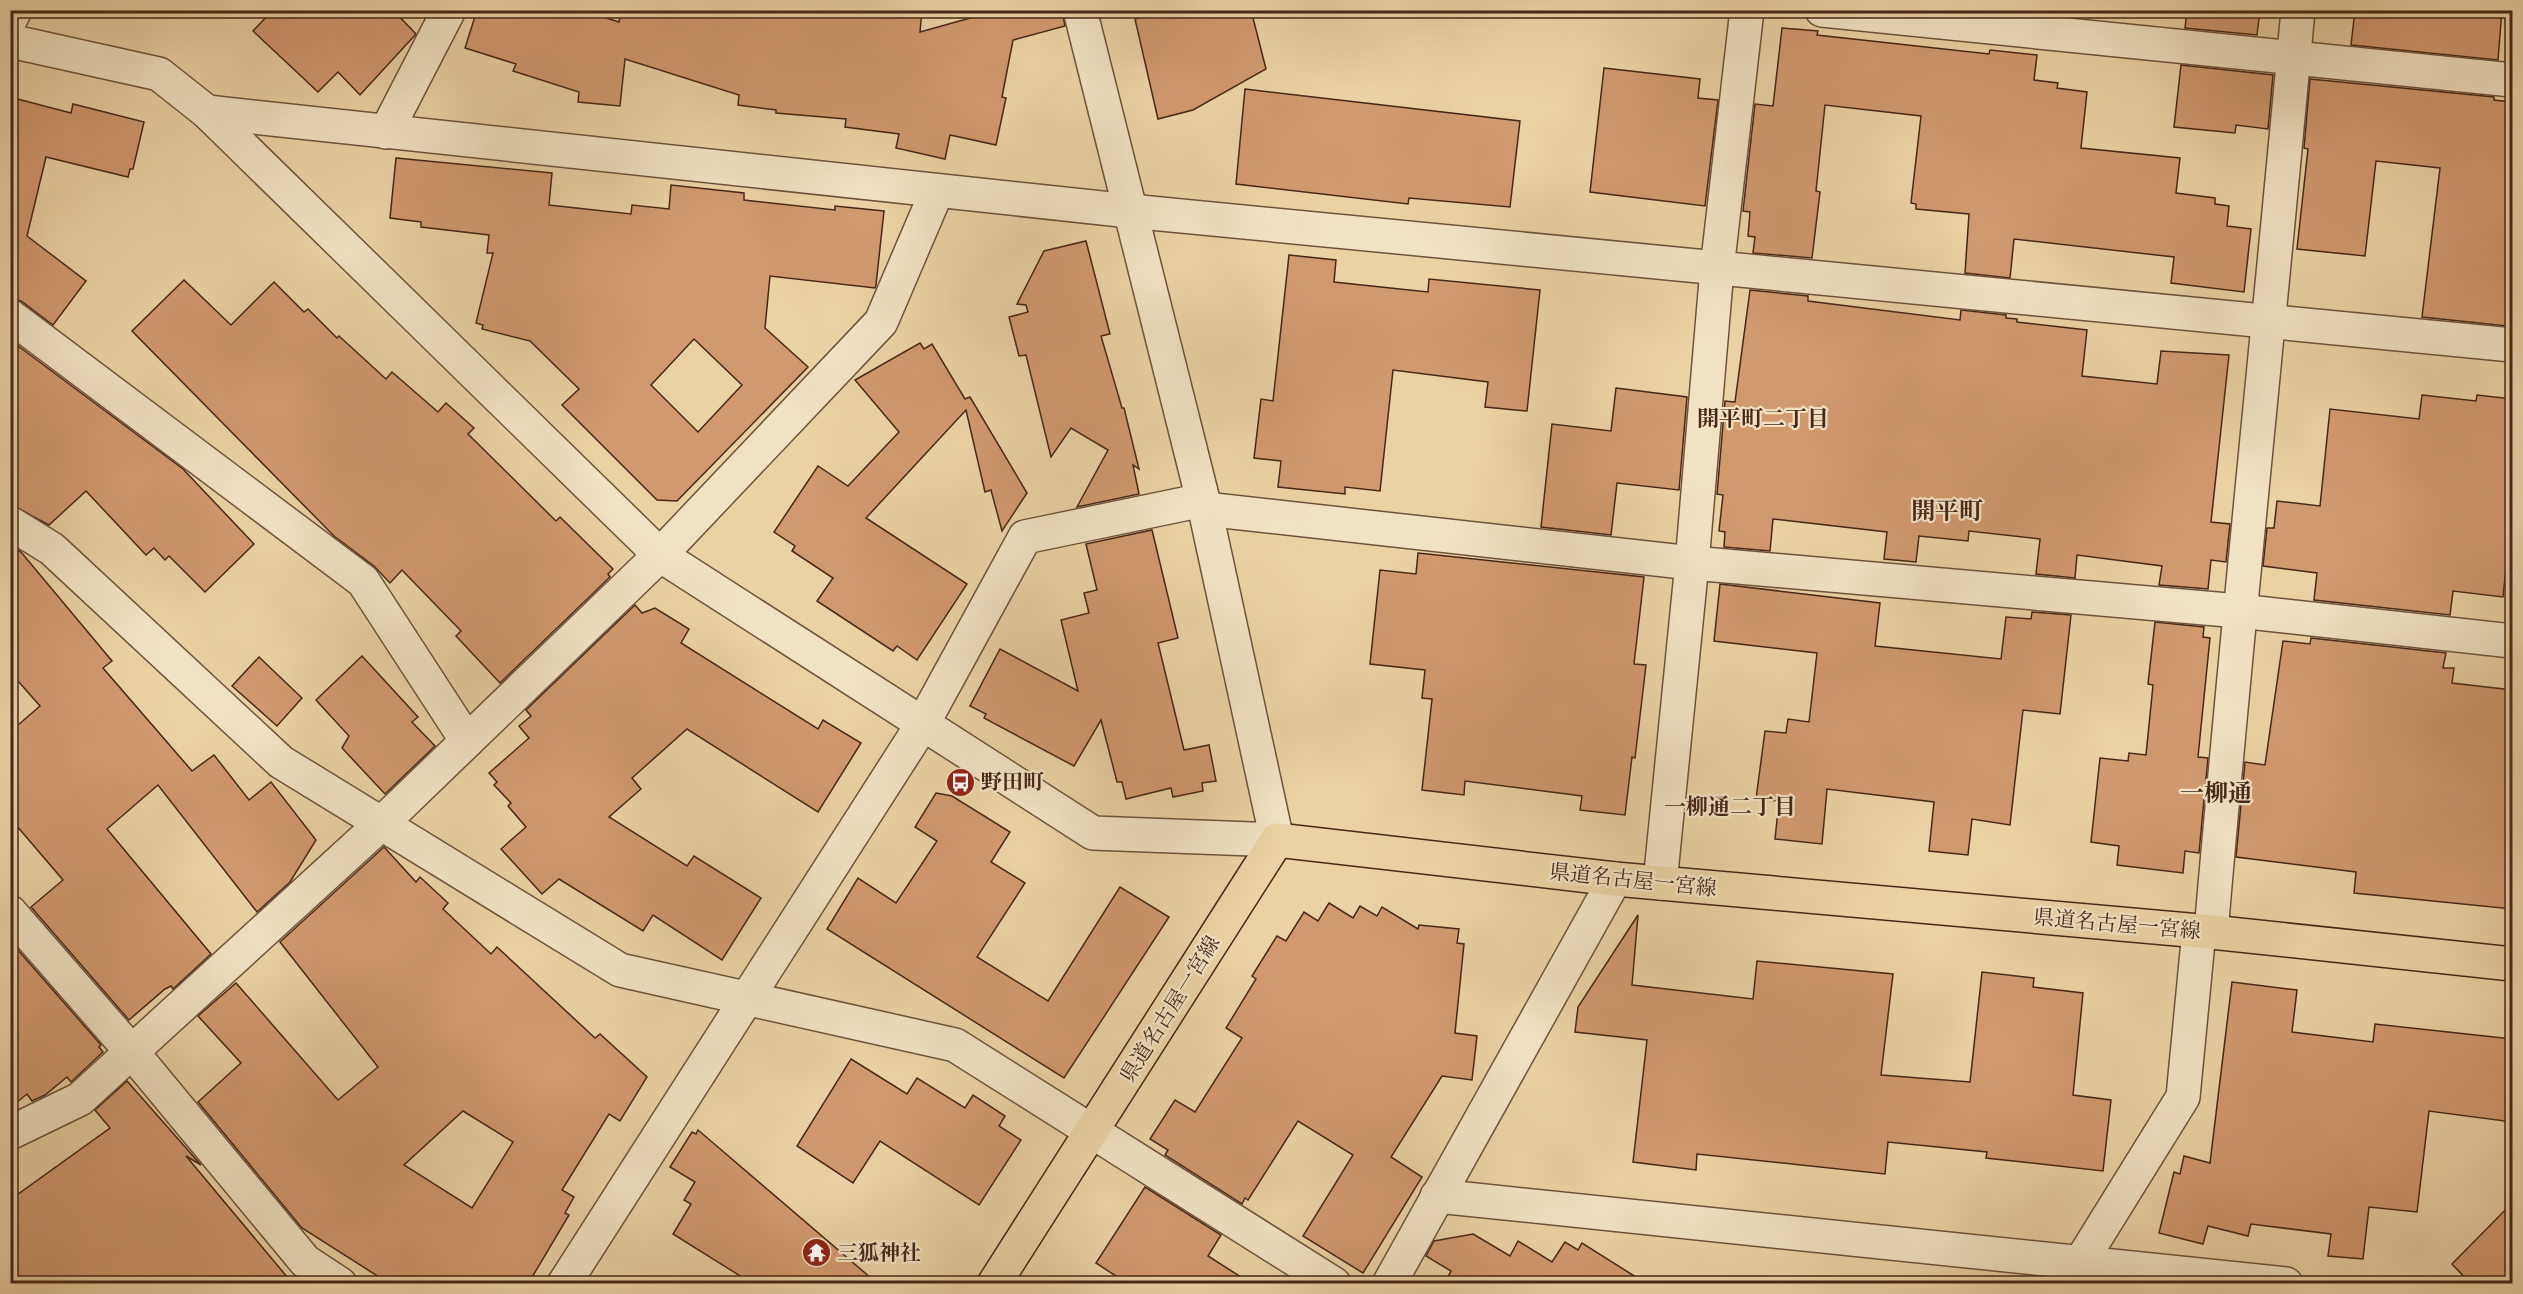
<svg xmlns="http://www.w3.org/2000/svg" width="2523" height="1294" font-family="'Old Standard TT','Noto Serif JP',serif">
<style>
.building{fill:#d1996e;stroke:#47271a;stroke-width:1.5;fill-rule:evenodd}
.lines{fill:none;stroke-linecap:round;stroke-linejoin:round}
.minor-casing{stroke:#70523d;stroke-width:36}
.major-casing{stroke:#47271a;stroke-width:36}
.minor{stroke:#f2e2c4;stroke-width:33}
.major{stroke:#ebd2a5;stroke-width:33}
.labels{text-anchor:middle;stroke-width:4.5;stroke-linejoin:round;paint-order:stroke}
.poi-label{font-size:21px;font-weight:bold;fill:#47271a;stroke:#f2e2c4;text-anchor:start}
.street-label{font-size:21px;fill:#47271a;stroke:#f2e2c4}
.neighbourhood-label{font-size:22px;font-weight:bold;fill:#47271a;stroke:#f2e2c4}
.quarter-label{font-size:24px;font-weight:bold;fill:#47271a;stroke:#f2e2c4}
</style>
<rect width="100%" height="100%" fill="#ebd2a5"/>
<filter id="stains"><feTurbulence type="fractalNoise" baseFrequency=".00333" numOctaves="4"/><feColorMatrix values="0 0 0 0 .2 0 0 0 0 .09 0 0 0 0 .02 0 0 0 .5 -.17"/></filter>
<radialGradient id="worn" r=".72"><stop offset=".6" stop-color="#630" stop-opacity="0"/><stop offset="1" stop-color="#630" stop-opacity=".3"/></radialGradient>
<!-- building -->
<g class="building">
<polygon points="273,10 393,10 416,34 360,95 338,72 318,92 253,31"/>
<polygon points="477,10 581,10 619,22 622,10 922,10 920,32 999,10 1062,10 1065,26 1013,40 1002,97 1006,98 996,145 950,135 945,159 896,148 899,134 845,127 846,119 776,113 776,110 738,105 739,95 625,59 620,106 578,102 579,92 513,71 516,64 465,48"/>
<polygon points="1171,10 1251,10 1266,69 1193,110 1158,119 1135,19"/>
<polygon points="2187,10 2260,10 2257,35 2185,28"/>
<polygon points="2355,10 2502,10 2498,60 2351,45"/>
<polygon points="1782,28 1818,31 1817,35 1989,54 1990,50 2037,55 2034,80 2058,83 2057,88 2087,92 2081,148 2180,158 2176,193 2215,198 2215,204 2229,206 2227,226 2251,229 2244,292 2171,283 2174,257 2014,239 2010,278 1965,273 1969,214 1916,209 1916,204 1911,203 1921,116 1825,105 1816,191 1820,192 1812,258 1753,253 1755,237 1748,236 1750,212 1743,211 1755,104 1773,106"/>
<polygon points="2181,65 2273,75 2268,129 2236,125 2235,133 2174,127"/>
<polygon points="1604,68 1700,79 1698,98 1718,100 1705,206 1590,192"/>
<polygon points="2310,79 2494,97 2494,100 2512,102 2512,283 2507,326 2422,317 2440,168 2376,161 2365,256 2297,249 2308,149 2304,148"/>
<polygon points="1245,89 1520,121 1510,207 1409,198 1408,204 1236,184"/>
<polygon points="10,97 71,113 73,104 144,122 133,169 130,169 128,177 46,157 27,236 86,281 53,325 21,301 10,298"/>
<path d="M396,158L552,173L549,205L631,214L632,205L669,209L671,185L744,193V200L835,210V206L884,211L876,285L875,288L770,276L765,328L808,367L677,501L657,500L562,405L579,389L530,341L482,329L483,325L476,323L493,253H487L489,235L421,227V222L390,218ZM694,339L742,385L698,432L651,385Z"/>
<polygon points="1086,241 1110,334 1101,336 1122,408 1124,408 1139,469 1133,465 1139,494 1077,507 1108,450 1071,428 1051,457 1026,355 1019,356 1009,317 1028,312 1026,305 1017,304 1044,251"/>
<polygon points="1289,255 1336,260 1334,282 1428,292 1429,279 1540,290 1527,411 1485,407 1488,382 1393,370 1380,491 1345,487 1345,494 1278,487 1281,461 1254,458 1261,399 1273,401"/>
<polygon points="184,280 231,325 274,282 304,312 308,309 337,338 339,336 386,379 392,372 438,412 446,403 474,428 468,434 556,521 560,517 613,569 608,574 610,577 500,683 456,636 461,631 402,570 390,583 374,566 334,536 132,331"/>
<polygon points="1750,290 1808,296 1808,301 1960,320 1961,310 2006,315 2006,318 2017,319 2017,322 2087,330 2082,376 2157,384 2161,351 2229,355 2211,522 2230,524 2226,562 2211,560 2208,589 2159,585 2162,566 2077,555 2075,578 2036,574 2040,539 1969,531 1968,541 1919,536 1916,562 1884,559 1887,532 1773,519 1770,551 1724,547 1725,532 1719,531 1723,495 1717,494 1725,401 1735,402"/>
<polygon points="10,340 183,469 254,544 205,592 169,556 165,560 154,548 146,555 86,491 49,525 10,504"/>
<polygon points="920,343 924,349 932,344 965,399 970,397 1027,493 1002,531 991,490 985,492 966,410 866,518 967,584 917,660 897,646 893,651 817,601 833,578 792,551 795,546 774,532 818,466 848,486 899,432 855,380"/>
<polygon points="1616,388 1687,397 1679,490 1617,483 1611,535 1541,527 1552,424 1611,431"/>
<polygon points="2422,395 2476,401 2477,395 2512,399 2512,509 2503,597 2453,591 2450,615 2314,600 2317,573 2263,566 2267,528 2274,528 2277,501 2320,506 2330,409 2419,419"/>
<polygon points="1152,530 1178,638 1158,643 1184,750 1209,745 1216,781 1202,783 1203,791 1173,797 1171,788 1126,799 1122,782 1117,782 1101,720 1074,766 984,718 986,714 970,706 1000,649 1078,691 1061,620 1089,613 1084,593 1097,590 1086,544"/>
<polygon points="10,545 21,552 112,661 103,668 192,771 214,755 249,800 271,782 316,840 290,882 257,912 158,785 107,829 211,954 173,989 171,986 165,989 129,1020 31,907 63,880 10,818 10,732 40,706 10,672"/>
<polygon points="1418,553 1644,577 1634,664 1646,665 1635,758 1632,757 1625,815 1580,810 1582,796 1465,781 1464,795 1422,790 1432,699 1422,698 1425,670 1370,664 1380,570 1416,574"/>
<polygon points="1720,584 1880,603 1875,646 2001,659 2006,617 2031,619 2032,612 2071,615 2060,714 2023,710 2010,825 1972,819 1968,855 1929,851 1934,802 1827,789 1822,844 1775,839 1779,801 1756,799 1765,731 1786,733 1788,719 1809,722 1817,653 1714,641"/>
<polygon points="635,605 642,613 655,608 689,629 681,643 818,729 823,720 861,743 818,812 687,729 632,778 641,789 609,817 687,866 694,856 761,898 722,960 653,915 643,931 559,879 542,894 501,849 526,827 508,806 511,803 494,785 497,782 489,773 529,738 519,726 531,716 526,710"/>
<polygon points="2155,622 2204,627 2203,637 2210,638 2198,757 2208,758 2199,853 2185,851 2183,873 2117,865 2119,846 2091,842 2100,758 2128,761 2129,753 2146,755 2153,685 2148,684"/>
<polygon points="2311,638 2446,653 2443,668 2454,668 2452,683 2512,690 2512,909 2354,893 2356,872 2236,857 2245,762 2265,765 2283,641 2310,644"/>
<polygon points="362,656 418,717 412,722 435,746 385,794 342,748 349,736 316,700"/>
<polygon points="259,657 302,698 277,726 232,686"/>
<polygon points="936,793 952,796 1010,832 991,862 1025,883 977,957 1048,1001 1120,887 1169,917 1064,1078 827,929 858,878 896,903 937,841 915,827"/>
<path d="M384,847L416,882L420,877L448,903L443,909L491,954L497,947L595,1038L600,1034L647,1077L620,1121L609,1114L562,1190L574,1197L565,1213L569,1215L528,1284H390L302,1228L198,1102L241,1063L198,1016L236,983L338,1100L378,1067L280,942ZM463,1111L513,1142L472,1208L404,1165Z"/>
<polygon points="1329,903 1353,918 1360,906 1377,916 1382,907 1418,929 1419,925 1459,929 1457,943 1464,944 1455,1033 1477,1036 1472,1080 1442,1076 1391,1157 1422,1177 1363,1273 1303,1236 1353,1155 1298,1121 1248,1200 1245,1198 1242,1204 1165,1155 1168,1150 1150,1139 1175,1100 1195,1112 1242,1038 1226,1028 1256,979 1252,976 1277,936 1286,941 1304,912 1318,921"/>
<polygon points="1638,915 1632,985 1753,999 1757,961 1893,974 1881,1075 1970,1082 1982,972 2034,978 2033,987 2083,993 2073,1095 2111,1100 2103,1171 1986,1158 1987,1152 1888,1142 1885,1174 1697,1154 1696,1170 1633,1162 1647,1040 1575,1032 1578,1007"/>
<polygon points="10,941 101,1045 99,1047 103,1052 71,1082 67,1077 45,1095 32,1101 27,1094 10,1108"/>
<polygon points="2232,982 2297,990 2292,1032 2373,1042 2375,1024 2512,1039 2512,1122 2429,1111 2417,1212 2369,1207 2363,1259 2328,1256 2331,1234 2251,1224 2248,1236 2208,1226 2203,1244 2159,1233 2174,1172 2180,1174 2184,1156 2210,1163"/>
<polygon points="851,1059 907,1094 917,1078 965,1108 973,1095 1005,1116 999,1126 1021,1140 979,1205 880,1141 853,1183 797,1146"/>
<polygon points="127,1081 201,1165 186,1156 293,1284 10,1284 10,1200 110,1128 95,1110"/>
<polygon points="698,1130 878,1284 753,1284 673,1234 691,1204 684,1200 695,1182 670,1167 692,1132 696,1134"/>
<polygon points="1145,1187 1221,1235 1208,1256 1252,1284 1128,1284 1096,1263"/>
<polygon points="2512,1203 2512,1284 2471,1284 2452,1264"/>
<polygon points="1473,1234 1510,1256 1518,1241 1552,1262 1565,1242 1578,1250 1582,1243 1647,1284 1444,1284 1451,1271 1426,1256 1434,1241"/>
</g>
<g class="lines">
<defs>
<g id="minor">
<polyline points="1822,10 2512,80"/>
<polyline points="10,20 15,10"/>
<polyline points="10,41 159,74 207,112 660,555 1093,833 1277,840 1203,500 1080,10"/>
<polyline points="207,112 1130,211 2512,345"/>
<polyline points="386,132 449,10"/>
<polyline points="10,316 363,581 467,741"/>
<polyline points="1205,509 1692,563 2239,611 2512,641"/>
<polyline points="10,523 52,549 281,762 620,970 955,1045 1334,1284"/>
<polyline points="1660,883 1692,563 1717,269 1747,10"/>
<polyline points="10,912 131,1051 305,1261 340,1284"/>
<path d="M2211,932C2237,625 2270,318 2298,10"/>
<polyline points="10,1133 80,1099 382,823 660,555 881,322 937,191"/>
<polyline points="1437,1196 2286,1284"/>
<polyline points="564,1284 922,725 1025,537 1203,500"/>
<polyline points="1389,1284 1615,879"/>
<polyline points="2067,1284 2183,1097 2199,931"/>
</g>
<polyline id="major" points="994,1284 1277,840 1615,879 2211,932 2512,964"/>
</defs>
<!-- minor casing -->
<use href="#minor" class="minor-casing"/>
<!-- major casing -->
<use href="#major" class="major-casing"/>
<!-- minor -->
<use href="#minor" class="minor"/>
<!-- major -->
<use href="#major" class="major"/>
</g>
<!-- icons -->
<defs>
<symbol id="bus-disc" viewBox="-11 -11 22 22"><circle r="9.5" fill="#8f2418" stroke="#f2e2c4"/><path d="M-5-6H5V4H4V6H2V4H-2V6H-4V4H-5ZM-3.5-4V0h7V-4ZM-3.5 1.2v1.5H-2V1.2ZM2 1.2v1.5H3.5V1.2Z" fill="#fff"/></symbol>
<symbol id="temple-disc" viewBox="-11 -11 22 22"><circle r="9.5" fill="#8f2418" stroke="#f2e2c4"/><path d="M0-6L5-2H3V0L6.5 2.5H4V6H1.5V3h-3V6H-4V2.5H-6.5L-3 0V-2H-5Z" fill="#fff"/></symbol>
</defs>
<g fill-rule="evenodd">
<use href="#bus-disc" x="944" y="766" width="33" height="33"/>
<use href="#temple-disc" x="800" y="1236" width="33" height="33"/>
</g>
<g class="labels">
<!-- poi labels -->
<g class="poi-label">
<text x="981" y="789">野田町</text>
<text x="837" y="1260">三狐神社</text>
</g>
<!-- street labels -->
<g class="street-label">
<text transform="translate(1633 880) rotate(6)" y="7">県道名古屋一宮線</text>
<text transform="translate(2117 924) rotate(5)" y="7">県道名古屋一宮線</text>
<text transform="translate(1170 1009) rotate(-58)" y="7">県道名古屋一宮線</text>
</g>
<!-- neighbourhood labels -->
<g class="neighbourhood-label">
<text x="1763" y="426">開平町二丁目</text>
<text x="1730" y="814">一柳通二丁目</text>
</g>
<!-- quarter labels -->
<g class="quarter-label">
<text x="1947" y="519">開平町</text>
<text x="2216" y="801">一柳通</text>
</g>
</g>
<!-- margin -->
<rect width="2523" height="1294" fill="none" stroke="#ebd2a5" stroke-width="36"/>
<rect x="12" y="12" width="2499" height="1270" fill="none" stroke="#47271a" stroke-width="3"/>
<rect x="18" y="18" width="2487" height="1258" fill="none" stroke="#47271a" stroke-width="1.5"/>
<rect width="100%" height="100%" filter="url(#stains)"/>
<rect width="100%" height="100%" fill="url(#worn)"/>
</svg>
